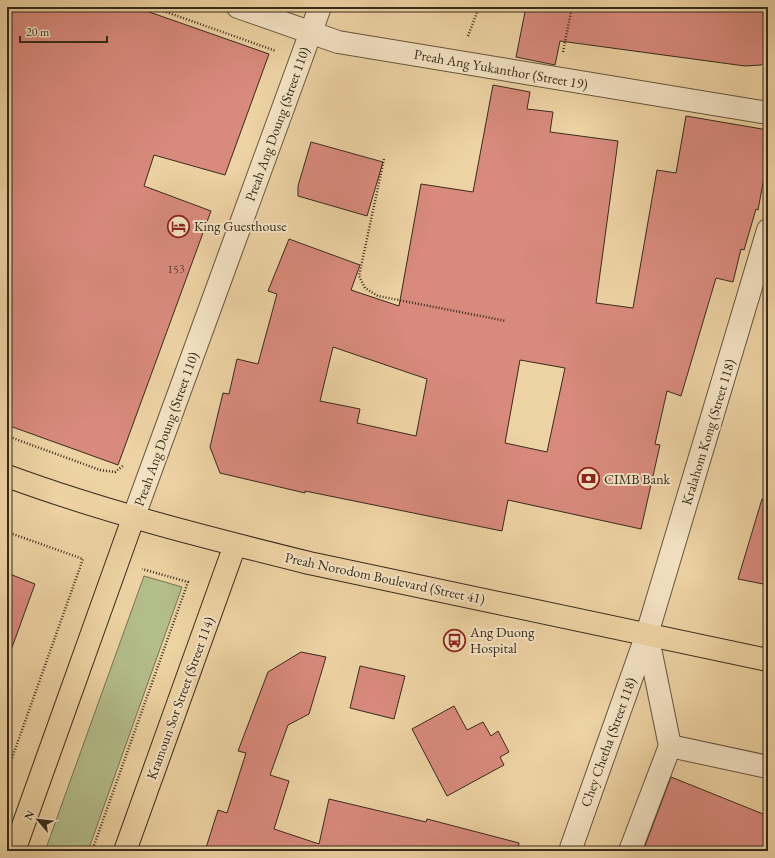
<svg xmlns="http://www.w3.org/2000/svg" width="775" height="858" font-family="'EB Garamond',serif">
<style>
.park{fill:#b3bd8a;stroke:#757452}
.building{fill:#d88a7c;stroke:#372b1a;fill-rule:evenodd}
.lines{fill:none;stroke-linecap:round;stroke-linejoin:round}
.minor-casing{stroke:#64553c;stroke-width:24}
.major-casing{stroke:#372b1a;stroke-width:24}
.path{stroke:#372b1a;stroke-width:2.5;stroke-dasharray:1 2;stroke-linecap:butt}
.minor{stroke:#f3e2c3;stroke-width:22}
.major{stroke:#edd2a3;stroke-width:22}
.labels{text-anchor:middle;stroke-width:4;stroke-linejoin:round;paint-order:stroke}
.number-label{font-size:12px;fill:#5f4332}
.street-label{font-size:14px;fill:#372b1a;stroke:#f3e2c3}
.poi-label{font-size:14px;fill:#372b1a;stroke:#f3e2c3;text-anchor:start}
</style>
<rect width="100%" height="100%" fill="#edd2a3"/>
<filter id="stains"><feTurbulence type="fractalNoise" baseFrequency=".005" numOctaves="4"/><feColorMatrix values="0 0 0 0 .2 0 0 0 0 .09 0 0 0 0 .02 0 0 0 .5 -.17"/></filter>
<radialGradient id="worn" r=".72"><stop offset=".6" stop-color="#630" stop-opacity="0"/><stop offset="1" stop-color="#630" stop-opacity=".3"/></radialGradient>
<!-- park -->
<polygon class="park" points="144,576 182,587 88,851 45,851"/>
<!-- building -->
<g class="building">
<polygon points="7,7 135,7 269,54 225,175 154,155 144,186 211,211 118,465 7,425"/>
<polygon points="526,7 768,7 768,59 761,65 745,66 560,41 555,65 516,57"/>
<path d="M493,85L530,92L527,109L553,112L550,132L618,141L596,303L633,308L657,170L676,173L686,116L768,130V173L765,172L758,210L756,209L744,250L741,249L733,282L716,278L681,396L667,391L655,444L660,445L641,529L508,500L502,531L305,491V493L220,473L210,447L223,393L229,394L237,359L258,364L277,294L268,291L289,239L360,265L351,290L399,306L421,184L473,192ZM333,347L427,379L416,436L357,423L360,409L320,401ZM520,360L565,368L547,452L505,443Z"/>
<polygon points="311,142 383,162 367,216 298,196 298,186"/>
<polygon points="762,499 768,500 768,585 738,579"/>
<polygon points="7,573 35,584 10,653 7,653"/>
<polygon points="301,652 326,657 309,714 288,725 270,775 289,781 274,829 319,844 329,799 426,822 427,819 519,843 518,851 205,851 218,810 227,813 246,753 238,751 268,672"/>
<polygon points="360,666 405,676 394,719 350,708"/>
<polygon points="454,706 467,730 483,722 491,736 498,731 509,752 500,757 504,765 447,796 412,729"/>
<polygon points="671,777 768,816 768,851 643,851"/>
</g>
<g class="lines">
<defs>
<g id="minor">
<polyline points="238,7 338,42 768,113"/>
<polyline points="134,516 320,7"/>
<polyline points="670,746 768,767"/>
<polyline points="570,851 647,634 768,230"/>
<polyline points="630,851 670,746 647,634"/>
</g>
<g id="major">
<path d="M7,476C105,512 208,538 309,563L768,660"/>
<polyline points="14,851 134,516"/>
<polyline points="125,851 235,545"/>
</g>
</defs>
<!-- minor casing -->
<use href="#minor" class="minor-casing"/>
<!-- major casing -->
<use href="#major" class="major-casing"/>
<!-- path -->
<g class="path">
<polyline points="152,7 276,51"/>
<polyline points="468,36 479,7"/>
<polyline points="563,52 572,7"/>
<polyline points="384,159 359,276 365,288 378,296 506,321"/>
<polyline points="7,436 100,470 115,472 124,465"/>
<polyline points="7,532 83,559 7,772"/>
<polyline points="92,851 188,582 142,569"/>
</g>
<!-- minor -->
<use href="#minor" class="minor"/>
<!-- major -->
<use href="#major" class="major"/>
</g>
<!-- icons -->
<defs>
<symbol id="hotel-ring" viewBox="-11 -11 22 22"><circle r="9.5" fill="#f3e2c3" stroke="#8f2418" stroke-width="1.5"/><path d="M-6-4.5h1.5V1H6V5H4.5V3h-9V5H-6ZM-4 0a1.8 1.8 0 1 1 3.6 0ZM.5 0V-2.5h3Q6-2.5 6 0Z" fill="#8f2418"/></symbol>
<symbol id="bank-ring" viewBox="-11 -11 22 22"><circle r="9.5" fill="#f3e2c3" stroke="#8f2418" stroke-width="1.5"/><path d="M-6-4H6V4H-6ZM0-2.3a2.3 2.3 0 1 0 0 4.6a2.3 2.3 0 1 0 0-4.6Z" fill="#8f2418"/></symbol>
<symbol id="bus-ring" viewBox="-11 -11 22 22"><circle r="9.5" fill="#f3e2c3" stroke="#8f2418" stroke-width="1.5"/><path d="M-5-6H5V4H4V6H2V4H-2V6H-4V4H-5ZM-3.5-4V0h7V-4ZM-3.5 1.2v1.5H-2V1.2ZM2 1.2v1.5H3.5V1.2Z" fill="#8f2418"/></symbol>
</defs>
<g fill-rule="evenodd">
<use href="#hotel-ring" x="166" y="214" width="25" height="25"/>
<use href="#bank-ring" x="576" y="466" width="25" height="25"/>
<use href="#bus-ring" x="442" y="628" width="25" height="25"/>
</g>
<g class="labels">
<!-- number labels -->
<g class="number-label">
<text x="176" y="273">153</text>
</g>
<!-- street labels -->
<g class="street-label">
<text transform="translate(501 69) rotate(10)" y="5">Preah Ang Yukanthor (Street 19)</text>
<text transform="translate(277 124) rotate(-70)" y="5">Preah Ang Doung (Street 110)</text>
<text transform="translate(166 429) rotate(-70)" y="5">Preah Ang Doung (Street 110)</text>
<text transform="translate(708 432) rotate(-73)" y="5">Kralahom Kong (Street 118)</text>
<text transform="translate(385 578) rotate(12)" y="5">Preah Norodom Boulevard (Street 41)</text>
<text transform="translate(180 698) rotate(-70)" y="5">Kramoun Sor Street (Street 114)</text>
<text transform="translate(608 742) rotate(-70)" y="5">Chey Chetha (Street 118)</text>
</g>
<!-- poi labels -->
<g class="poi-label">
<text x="194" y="231">King Guesthouse</text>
<text x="604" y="484">CIMB Bank</text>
<text x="470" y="637">Ang Duong<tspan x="470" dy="16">Hospital</tspan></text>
</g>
</g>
<!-- margin -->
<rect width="775" height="858" fill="none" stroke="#edd2a3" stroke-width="24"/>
<rect x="8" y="8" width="759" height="842" fill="none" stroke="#372b1a" stroke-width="2"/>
<rect x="12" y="12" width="751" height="834" fill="none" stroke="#372b1a"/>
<!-- north arrow -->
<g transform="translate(38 820) rotate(298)" stroke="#f3e2c3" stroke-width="3" paint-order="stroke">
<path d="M0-3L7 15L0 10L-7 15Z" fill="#372b1a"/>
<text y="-6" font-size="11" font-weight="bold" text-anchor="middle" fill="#372b1a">N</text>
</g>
<!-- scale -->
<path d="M20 36v6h87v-6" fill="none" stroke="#372b1a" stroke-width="2"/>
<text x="26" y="36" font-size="12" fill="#372b1a" stroke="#f3e2c3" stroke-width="3" paint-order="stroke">20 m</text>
<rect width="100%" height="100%" filter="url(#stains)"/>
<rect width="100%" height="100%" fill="url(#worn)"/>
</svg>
